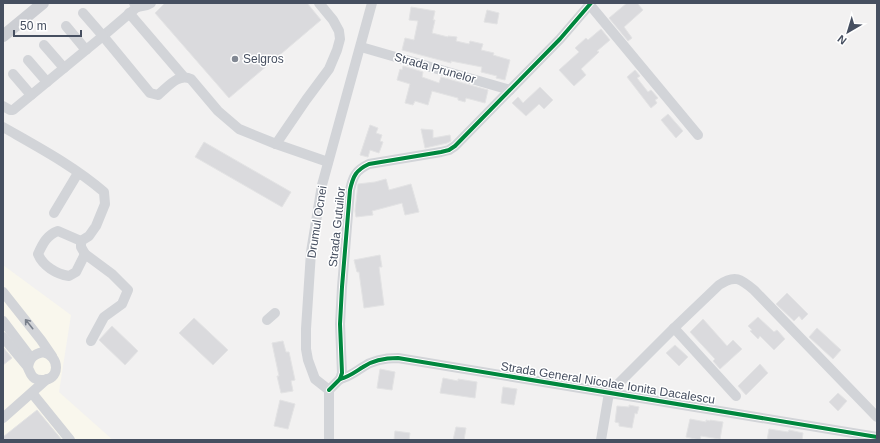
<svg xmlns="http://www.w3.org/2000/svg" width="880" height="443" font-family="Arial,sans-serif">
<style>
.commercial{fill:#f9f7ed}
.building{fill:#dadadd;stroke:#e3e3e4}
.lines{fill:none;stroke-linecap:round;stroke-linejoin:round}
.minor{stroke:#d2d4d8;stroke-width:10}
.major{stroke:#ccced3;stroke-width:12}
.cycleway-casing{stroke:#fff;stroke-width:6}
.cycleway{stroke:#00873e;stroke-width:4}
.oneway{stroke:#777e8a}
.poi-dot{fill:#828893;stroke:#fff;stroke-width:1.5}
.labels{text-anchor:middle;stroke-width:3;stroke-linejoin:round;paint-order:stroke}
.poi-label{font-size:12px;fill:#464f60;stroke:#fff;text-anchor:start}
.street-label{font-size:12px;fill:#464f60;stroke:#fff}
</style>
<rect width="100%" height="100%" fill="#f2f1f1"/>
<!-- commercial -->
<polygon class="commercial" points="3,265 71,315 59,392 113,440 3,440"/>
<!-- building -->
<g class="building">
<polygon points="165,3 307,3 321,20 229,98 155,13"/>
<polygon points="627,3 637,3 643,10 624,27 632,38 628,41 609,18"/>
<polygon points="411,7 435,11 433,20 435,20 432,33 448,37 448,36 457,37 456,41 469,44 470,41 483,44 481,50 494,53 493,55 510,60 505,80 496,78 497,76 481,72 482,67 451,61 451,63 402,50 405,38 414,40 418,21 409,20"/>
<polygon points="487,10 499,13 497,24 484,22"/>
<polygon points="601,29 610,40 597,51 599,52 581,69 586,75 574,86 559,70 579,52 575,48 586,38 588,40"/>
<polygon points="403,66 423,72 422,77 439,83 441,77 488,90 485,103 466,98 465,102 458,100 458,98 432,91 428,105 415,101 413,105 405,103 410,84 397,80 400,69 402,70"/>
<polygon points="635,70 640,76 637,78 648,92 651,90 658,98 655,100 657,103 651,108 627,77"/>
<polygon points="540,87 553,100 544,109 539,104 526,116 512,103 518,97 523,103"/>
<polygon points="668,114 683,131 676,138 661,120"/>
<polygon points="370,125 378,128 376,133 382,135 380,141 383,142 379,153 370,150 368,157 360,155"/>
<polygon points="421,129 433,130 433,138 450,135 451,141 447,143 425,148"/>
<polygon points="204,142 291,192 282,207 195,157"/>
<polygon points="386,179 389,190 411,184 419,212 405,215 402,203 372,211 373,215 356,217 355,211 358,184 375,182"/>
<polygon points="380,255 382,267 379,267 384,305 364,308 359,272 357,272 354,260"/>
<polygon points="787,293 808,314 802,320 799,316 794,321 776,304"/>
<polygon points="758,317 774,332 777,330 785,339 774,350 760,336 758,339 750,331 752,330 748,326"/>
<polygon points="194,318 228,350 213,365 179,333"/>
<polygon points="703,319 727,346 733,340 742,349 720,369 713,361 715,359 690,332"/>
<polygon points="112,326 138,351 125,365 99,340"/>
<polygon points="817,328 841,350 833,359 809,337"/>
<polygon points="283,341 286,352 289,352 295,380 291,381 293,391 281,393 277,376 279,376 272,343"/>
<polygon points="675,345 688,357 679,366 666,353"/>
<polygon points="3,347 12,358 3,365"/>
<polygon points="760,364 768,373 746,395 738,386"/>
<polygon points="380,369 395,372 392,390 377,388"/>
<polygon points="443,378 458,381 458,379 477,382 475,398 440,393"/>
<polygon points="503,387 517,389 514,405 501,403"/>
<polygon points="838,393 847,401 838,411 829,402"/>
<polygon points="280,400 295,404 288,429 274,426"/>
<polygon points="629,405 639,407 637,414 635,413 632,428 619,426 619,423 615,422 617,406 629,407"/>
<polygon points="37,410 62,440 3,440 3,437"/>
<polygon points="690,419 706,422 706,420 710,421 710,420 723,422 720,439 701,436 700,440 686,437"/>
<polygon points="456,427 466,428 464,440 453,440"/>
<polygon points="769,429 788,432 789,430 803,433 802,440 767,440"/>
<polygon points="395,431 410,433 409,440 394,440"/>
</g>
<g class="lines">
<!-- minor -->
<g class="minor">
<path d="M134,3L137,7L103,36L150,93L158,95C168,87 178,73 191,79L218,111L239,129L276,144L328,162"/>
<polyline points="590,5 698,135"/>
<polyline points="137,7 147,5 151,3"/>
<polyline points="129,13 183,76"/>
<polyline points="66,26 86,50"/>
<polyline points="44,45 64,68"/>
<polyline points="361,47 510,90"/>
<polyline points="28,60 47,82"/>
<polyline points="13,74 31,95"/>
<polyline points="3,106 10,110 13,110 103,36 83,13"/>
<path d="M3,127C38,147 74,166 104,192L105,204L96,226L89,236L81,241V247L85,254L112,274L128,290L122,304L104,317L91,341"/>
<polyline points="276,144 306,100 329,69 337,50 340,39 339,31 333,20 319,3"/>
<polyline points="54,213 78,173"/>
<path d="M81,241L58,231C47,235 43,243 38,254C43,266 56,274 69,276L76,272L85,254"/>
<polyline points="3,292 41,340 52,356"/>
<polyline points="267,320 275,313"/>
<polyline points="3,321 31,358"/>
<polyline points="674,328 736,396"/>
<path d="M3,337C11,347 19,356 27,366C29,369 30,374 33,377C35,379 39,380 42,380C60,381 61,356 43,352C34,354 29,358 28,368"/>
<path d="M340,379C349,377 355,372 363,367C373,360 386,358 398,358L877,437"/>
<path d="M329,390L340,379L342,373L340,324L342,287L350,190C353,176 356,170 369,164L441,152L449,150L455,146L560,39L591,3"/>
<polyline points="32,393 70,440"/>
<polyline points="3,418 47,379"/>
<polyline points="329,440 329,390 315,379 308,360 306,349 306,329 311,252 322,185 372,3"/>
<path d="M601,440L609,393L674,328L719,285C735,274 741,279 754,290L877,417"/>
</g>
<!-- major -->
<polyline class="major" points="3,36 43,3"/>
<defs>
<g id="cycleway">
<path d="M340,379C349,377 355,372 363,367C373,360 386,358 398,358L877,437"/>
<path d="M329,390L340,379L342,373L340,324L342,287L350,190C353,176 356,170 369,164L441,152L449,150L455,146L560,39L591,3"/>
</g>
</defs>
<!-- cycleway casing -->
<use href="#cycleway" class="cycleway-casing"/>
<!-- cycleway -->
<use href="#cycleway" class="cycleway"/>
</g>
<!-- one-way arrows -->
<defs><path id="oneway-shaft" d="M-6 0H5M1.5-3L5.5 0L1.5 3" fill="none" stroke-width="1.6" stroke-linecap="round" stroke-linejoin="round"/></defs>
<use class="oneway" href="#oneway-shaft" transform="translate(29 324) rotate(-129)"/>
<!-- markers -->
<circle class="poi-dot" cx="235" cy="59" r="4"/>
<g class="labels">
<!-- poi labels -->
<g class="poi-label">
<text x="243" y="63">Selgros</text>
</g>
<!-- street labels -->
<g class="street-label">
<text transform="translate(435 68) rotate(16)" y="4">Strada Prunelor</text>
<text transform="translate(317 222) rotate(-81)" y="4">Drumul Ocnei</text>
<text transform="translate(337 227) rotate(-84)" y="4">Strada Gutuilor</text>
<text transform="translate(608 383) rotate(9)" y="4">Strada General Nicolae Ionita Dacalescu</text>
</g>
</g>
<!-- border -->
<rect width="880" height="443" fill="none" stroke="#464f60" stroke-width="8"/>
<!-- north arrow -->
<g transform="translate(848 32) rotate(218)" stroke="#ffffff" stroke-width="3" paint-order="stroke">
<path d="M0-3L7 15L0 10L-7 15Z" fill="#464f60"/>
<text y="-6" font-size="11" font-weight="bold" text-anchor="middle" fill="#464f60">N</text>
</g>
<!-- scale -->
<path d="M14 30v6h67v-6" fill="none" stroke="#464f60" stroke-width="2"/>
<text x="20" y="30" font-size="12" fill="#464f60" stroke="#ffffff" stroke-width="3" paint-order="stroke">50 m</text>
</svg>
